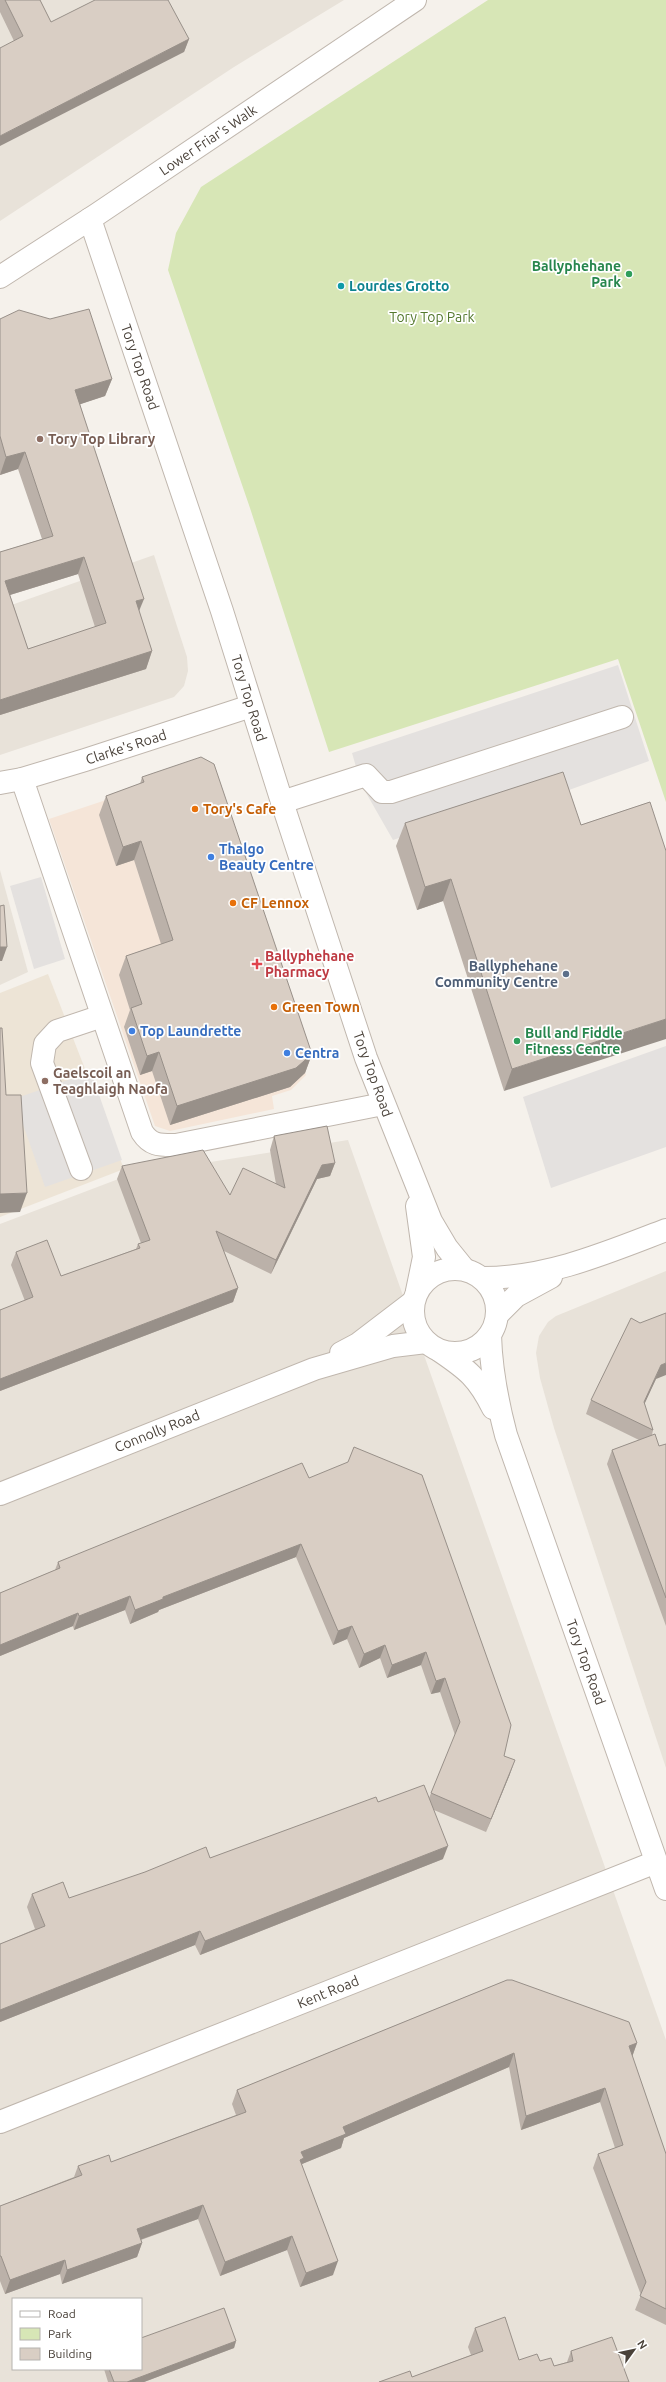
<svg xmlns="http://www.w3.org/2000/svg" width="666" height="2382" font-family="Ubuntu,sans-serif">
<style>
.residential{fill:#e8e2d9;fill-rule:evenodd}
.commercial{fill:#f5e5d8}
.education{fill:#ede4d6}
.green{fill:#d7e6b6}
.parking{fill:#e4e1df}
.lines{fill:none;stroke-linecap:round;stroke-linejoin:round}
.minor-casing{stroke:#c0b7ae;stroke-width:24}
.minor{stroke:#fff;stroke-width:22}
.wall{fill:#bbb1a9;fill-rule:evenodd}
.shaded-wall{fill:#989089}
.building{fill:#d9cec4;stroke:#989089;fill-rule:evenodd}
.leisure-dot{fill:#2e9e5b;stroke:#fff;stroke-width:1.5}
.culture-dot{fill:#0f9aa8;stroke:#fff;stroke-width:1.5}
.education-dot{fill:#8d6e63;stroke:#fff;stroke-width:1.5}
.food-dot{fill:#e8710a;stroke:#fff;stroke-width:1.5}
.shop-dot{fill:#3f7fe0;stroke:#fff;stroke-width:1.5}
.health-dot{fill:#e0444e;stroke:#fff;stroke-width:1.5}
.service-dot{fill:#5c6f8a;stroke:#fff;stroke-width:1.5}
.labels{text-anchor:middle;stroke-width:3.5;stroke-linejoin:round;paint-order:stroke}
.street-label{font-size:14px;fill:#494139;stroke:#fff}
.leisure-label{font-size:14px;font-weight:bold;fill:#27864d;stroke:#fff;text-anchor:end}
.culture-label{font-size:14px;font-weight:bold;fill:#0d838f;stroke:#fff;text-anchor:start}
.park-label{font-size:14px;fill:#54792e;stroke:#fff}
.education-label{font-size:14px;font-weight:bold;fill:#785e54;stroke:#fff;text-anchor:start}
.food-label{font-size:14px;font-weight:bold;fill:#c56008;stroke:#fff;text-anchor:start}
.shop-label{font-size:14px;font-weight:bold;fill:#366cbe;stroke:#fff;text-anchor:start}
.health-label{font-size:14px;font-weight:bold;fill:#be3a42;stroke:#fff;text-anchor:start}
.service-label{font-size:14px;font-weight:bold;fill:#4e5e75;stroke:#fff;text-anchor:end}
</style>
<rect width="100%" height="100%" fill="#f5f1eb"/>
<!-- residential -->
<g class="residential">
<polygon points="0,0 344,0 234,67 0,221"/>
<polygon points="154,555 187,657 188,671 184,686 174,697 0,755 0,609"/>
<polygon points="0,870 28,972 0,985"/>
<path d="M348,1140L666,2040V2382H0V1224L129,1175ZM13,2299H141V2369H13Z"/>
<polygon points="666,1271 666,1768 554,1428 540,1378 536,1353 539,1336 548,1322 556,1316"/>
</g>
<!-- commercial -->
<polygon class="commercial" points="208,781 306,1075 291,1090 272,1096 274,1109 170,1131 155,1126 49,819 130,792"/>
<!-- education -->
<polygon class="education" points="48,974 124,1169 0,1217 0,993"/>
<!-- green -->
<polygon class="green" points="488,0 666,0 666,802 618,659 329,752 250,508 168,270 176,233 201,187"/>
<!-- parking -->
<g class="parking">
<polygon points="618,665 649,761 558,794 553,786 393,840 361,784 352,753"/>
<polygon points="41,877 65,959 34,969 10,886"/>
<polygon points="666,1046 666,1147 551,1188 523,1097"/>
<polygon points="91,1072 122,1160 45,1187 14,1099"/>
</g>
<g class="lines">
<defs>
<g id="minor">
<polyline points="90,219 222,611 282,802 366,1058 431,1221 447,1248 464,1269"/>
<polyline points="0,277 96,215 415,0"/>
<path d="M22,779L142,1132C151,1146 160,1145 176,1145L383,1104"/>
<polyline points="0,783 22,779 85,760 251,706"/>
<polyline points="282,802 366,775 382,792 391,792 622,717"/>
<polyline points="81,1169 42,1063 45,1044 57,1031 102,1016"/>
<polyline points="417,1206 424,1257 417,1291"/>
<circle cx="455" cy="1311" r="42"/>
<path d="M483,1278C548,1278 606,1253 666,1230"/>
<polyline points="498,1314 516,1296 551,1277"/>
<path d="M490,1335C491,1370 497,1401 506,1435L666,1889"/>
<path d="M440,1351C468,1370 478,1378 493,1408"/>
<polyline points="341,1353 358,1344 413,1302"/>
<polyline points="0,1494 314,1369 393,1346 426,1342"/>
<polyline points="0,2122 656,1862"/>
</g>
</defs>
<!-- minor casing -->
<use href="#minor" class="minor-casing"/>
<!-- minor -->
<use href="#minor" class="minor"/>
</g>
<!-- wall -->
<g class="wall">
<polygon points="0,0 40,0 51,22 189,39 184,52 14,41 0,12"/>
<path d="M0,319L112,379L105,396L80,404L139,611L152,651L146,669L0,715V552L42,539L18,469L0,475ZM78,574L95,627L28,649L10,595Z"/>
<polygon points="142,777 312,1054 305,1073 290,1087 170,1125 152,1071 140,1075 124,1027 130,1010 119,975 126,956 161,944 134,860 116,866 99,815 106,796 140,784"/>
<polygon points="650,802 504,1091 443,901 417,910 396,846 405,823 581,825"/>
<polygon points="274,1136 335,1163 330,1176 317,1179 271,1274 224,1251 238,1288 233,1302 0,1391 0,1310 25,1301 11,1265 16,1252 61,1276 136,1249 138,1244 141,1243 117,1179 122,1166 230,1195 276,1184 270,1150"/>
<polygon points="656,1379 644,1404 653,1430 652,1435 659,1446 666,1444 666,1626 607,1464 612,1450 639,1440 586,1414 591,1400"/>
<polygon points="309,1478 504,1756 510,1774 486,1832 434,1810 443,1859 200,1955 195,1945 0,2022 0,1944 35,1929 27,1907 32,1894 69,1898 210,1858 378,1802 429,1798 455,1735 440,1692 431,1694 421,1665 387,1678 380,1658 359,1668 347,1639 333,1645 296,1557 159,1610 158,1612 130,1624 125,1610 74,1630 73,1626 0,1656 0,1593 55,1570 58,1562"/>
<polygon points="507,1980 637,2043 632,2057 666,2154 666,2325 635,2310 641,2295 593,2168 598,2154 615,2148 600,2102 521,2130 509,2067 344,2138 341,2148 302,2164 302,2165 333,2275 300,2287 287,2250 220,2276 198,2219 141,2240 142,2243 137,2257 62,2284 60,2274 5,2294 0,2281 0,2206 74,2177 78,2166 111,2162 236,2115 232,2104 237,2090"/>
<polygon points="475,2328 519,2360 540,2361 554,2366 567,2362 571,2351 629,2382 412,2377 471,2355 468,2347"/>
<polygon points="236,2341 234,2348 144,2382 108,2382 104,2369 141,2369"/>
</g>
<!-- shaded-wall -->
<g class="shaded-wall">
<polygon points="189,39 184,52 0,146 0,136"/>
<polygon points="112,379 105,396 69,408 75,390"/>
<polygon points="25,452 18,469 0,475 6,457"/>
<polygon points="84,557 78,574 0,598 5,581"/>
<polygon points="144,599 137,616 136,601"/>
<polygon points="152,651 146,669 0,715 0,700"/>
<polygon points="141,841 134,860 116,866 123,847"/>
<polygon points="451,879 443,901 417,910 425,887"/>
<polygon points="0,947 7,947 2,961 0,961"/>
<polygon points="666,1019 666,1039 504,1091 512,1069"/>
<polygon points="159,1052 152,1071 140,1075 147,1056"/>
<polygon points="312,1054 305,1073 290,1087 170,1125 177,1106"/>
<polygon points="335,1163 330,1176 317,1179 271,1274 276,1260 322,1165"/>
<polygon points="27,1193 20,1212 0,1213 0,1194"/>
<polygon points="238,1288 233,1302 0,1391 0,1379"/>
<polygon points="666,1363 666,1375 656,1379 639,1416 644,1402 661,1365"/>
<polygon points="301,1544 296,1557 159,1610 158,1612 130,1624 135,1610 163,1597"/>
<polygon points="130,1596 125,1610 74,1630 79,1616"/>
<polygon points="78,1613 73,1626 0,1656 0,1645"/>
<polygon points="352,1626 347,1639 333,1645 338,1631"/>
<polygon points="385,1645 380,1658 359,1668 364,1654"/>
<polygon points="426,1652 421,1665 387,1678 392,1665"/>
<polygon points="445,1678 440,1692 431,1694 436,1681"/>
<polygon points="515,1760 510,1774 486,1832 491,1819"/>
<polygon points="448,1846 443,1859 200,1955 205,1941"/>
<polygon points="200,1931 195,1945 0,2022 0,2010"/>
<polygon points="637,2043 632,2057 629,2046"/>
<polygon points="514,2053 509,2067 344,2138 341,2148 302,2164 299,2172 294,2174 301,2152 343,2127"/>
<polygon points="605,2088 600,2102 521,2130 526,2116"/>
<polygon points="203,2205 198,2219 131,2243 137,2229"/>
<polygon points="292,2236 287,2250 220,2276 225,2262"/>
<polygon points="142,2243 137,2257 62,2284 67,2270"/>
<polygon points="65,2260 60,2274 5,2294 10,2280"/>
<polygon points="338,2261 333,2275 300,2287 306,2273"/>
<polygon points="236,2341 234,2348 144,2382 127,2382"/>
</g>
<!-- building -->
<g class="building">
<polygon points="5,0 40,0 51,22 95,0 168,0 189,39 0,136 0,48 23,36"/>
<path d="M89,309L112,379L75,390L144,599L136,601L152,651L0,700V552L53,536L25,452L6,457L0,436V319L19,310L50,319ZM84,557L106,623L28,649L5,581Z"/>
<polygon points="201,757 214,764 312,1054 296,1068 177,1106 159,1052 147,1056 131,1008 142,1004 126,956 173,940 141,841 123,847 106,796 144,782 142,777"/>
<polygon points="563,772 581,825 650,802 666,851 666,1019 512,1069 451,879 425,887 405,823"/>
<polygon points="4,905 7,947 0,947 0,906"/>
<polygon points="0,1028 2,1028 6,1095 21,1095 27,1193 0,1194"/>
<polygon points="327,1126 335,1163 322,1165 276,1260 216,1231 238,1288 0,1379 0,1310 33,1297 16,1252 47,1240 61,1276 140,1248 138,1244 150,1240 122,1166 203,1150 230,1195 243,1168 285,1188 274,1136"/>
<polygon points="666,1313 666,1363 661,1365 644,1402 653,1430 591,1400 631,1318 640,1323"/>
<polygon points="655,1434 659,1446 666,1444 666,1598 612,1450"/>
<polygon points="354,1447 422,1475 511,1725 504,1756 515,1760 491,1819 431,1793 460,1722 445,1678 436,1681 426,1652 392,1665 385,1645 364,1654 352,1626 338,1631 301,1544 163,1597 163,1599 135,1610 130,1596 79,1616 78,1613 0,1645 0,1593 60,1568 58,1562 302,1463 309,1478 348,1462"/>
<polygon points="424,1785 448,1846 205,1941 200,1931 0,2010 0,1944 45,1926 32,1894 63,1882 69,1898 145,1872 206,1847 210,1858 376,1797 378,1802"/>
<polygon points="507,1980 512,1980 629,2022 637,2043 629,2046 666,2154 666,2309 640,2296 646,2282 598,2154 623,2145 605,2088 526,2116 514,2053 343,2127 346,2134 301,2152 304,2158 300,2160 338,2261 306,2273 292,2236 225,2262 203,2205 137,2229 142,2243 67,2270 65,2260 10,2280 1,2256 0,2256 0,2206 82,2175 78,2166 109,2155 111,2162 246,2112 237,2090"/>
<polygon points="224,2308 236,2341 127,2382 114,2382 109,2369 141,2369 141,2338"/>
<polygon points="505,2317 519,2360 537,2354 540,2361 551,2358 554,2366 573,2361 571,2351 612,2337 629,2382 379,2382 410,2371 412,2377 483,2351 475,2328"/>
</g>
<!-- markers -->
<g class="leisure-dot">
<circle cx="629" cy="274" r="4"/>
<circle cx="517" cy="1041" r="4"/>
</g>
<circle class="culture-dot" cx="341" cy="286" r="4"/>
<g class="education-dot">
<circle cx="40" cy="439" r="4"/>
<circle cx="45" cy="1081" r="4"/>
</g>
<g class="food-dot">
<circle cx="195" cy="809" r="4"/>
<circle cx="233" cy="903" r="4"/>
<circle cx="274" cy="1007" r="4"/>
</g>
<g class="shop-dot">
<circle cx="211" cy="857" r="4"/>
<circle cx="132" cy="1031" r="4"/>
<circle cx="287" cy="1053" r="4"/>
</g>
<path class="health-dot" d="M255 958h4v4h4v4h-4v4h-4v-4h-4v-4h4z"/>
<circle class="service-dot" cx="566" cy="974" r="4"/>
<g class="labels">
<!-- street labels -->
<g class="street-label">
<text transform="translate(208 140) rotate(-34)" y="5">Lower Friar's Walk</text>
<text transform="translate(140 367) rotate(71)" y="5">Tory Top Road</text>
<text transform="translate(249 698) rotate(73)" y="5">Tory Top Road</text>
<text transform="translate(126 747) rotate(-18)" y="5">Clarke's Road</text>
<text transform="translate(373 1074) rotate(70)" y="5">Tory Top Road</text>
<text transform="translate(157 1431) rotate(-22)" y="5">Connolly Road</text>
<text transform="translate(586 1662) rotate(70)" y="5">Tory Top Road</text>
<text transform="translate(328 1992) rotate(-22)" y="5">Kent Road</text>
</g>
<!-- leisure labels -->
<g class="leisure-label">
<text x="621" y="271">Ballyphehane<tspan x="621" dy="16">Park</tspan></text>
<text x="525" y="1038" text-anchor="start">Bull and Fiddle<tspan x="525" dy="16">Fitness Centre</tspan></text>
</g>
<!-- culture labels -->
<g class="culture-label">
<text x="349" y="291">Lourdes Grotto</text>
</g>
<!-- park labels -->
<g class="park-label">
<text x="432" y="322">Tory Top Park</text>
</g>
<!-- education labels -->
<g class="education-label">
<text x="48" y="444">Tory Top Library</text>
<text x="53" y="1078">Gaelscoil an<tspan x="53" dy="16">Teaghlaigh Naofa</tspan></text>
</g>
<!-- food labels -->
<g class="food-label">
<text x="203" y="814">Tory's Cafe</text>
<text x="241" y="908">CF Lennox</text>
<text x="282" y="1012">Green Town</text>
</g>
<!-- shop labels -->
<g class="shop-label">
<text x="219" y="854">Thalgo<tspan x="219" dy="16">Beauty Centre</tspan></text>
<text x="140" y="1036">Top Laundrette</text>
<text x="295" y="1058">Centra</text>
</g>
<!-- health labels -->
<g class="health-label">
<text x="265" y="961">Ballyphehane<tspan x="265" dy="16">Pharmacy</tspan></text>
</g>
<!-- service labels -->
<g class="service-label">
<text x="558" y="971">Ballyphehane<tspan x="558" dy="16">Community Centre</tspan></text>
</g>
</g>
<!-- legend -->
<rect x="12" y="2298" width="130" height="72" fill="#ffffff" stroke="#b6b3b0"/>
<rect x="20" y="2311" width="20" height="6" fill="#ffffff" stroke="#b6b3b0"/>
<text x="48" y="2318" font-size="12" fill="#494139">Road</text>
<rect x="20" y="2328" width="20" height="12" fill="#d7e6b6" stroke="#b6b3b0"/>
<text x="48" y="2338" font-size="12" fill="#494139">Park</text>
<rect x="20" y="2348" width="20" height="12" fill="#d9cec4" stroke="#b6b3b0"/>
<text x="48" y="2358" font-size="12" fill="#494139">Building</text>
<!-- north arrow -->
<g transform="translate(634 2350) rotate(57)" stroke="#ffffff" stroke-width="3" paint-order="stroke">
<path d="M0-3L7 15L0 10L-7 15Z" fill="#494139"/>
<text y="-6" font-size="11" font-weight="bold" text-anchor="middle" fill="#494139">N</text>
</g>
</svg>
